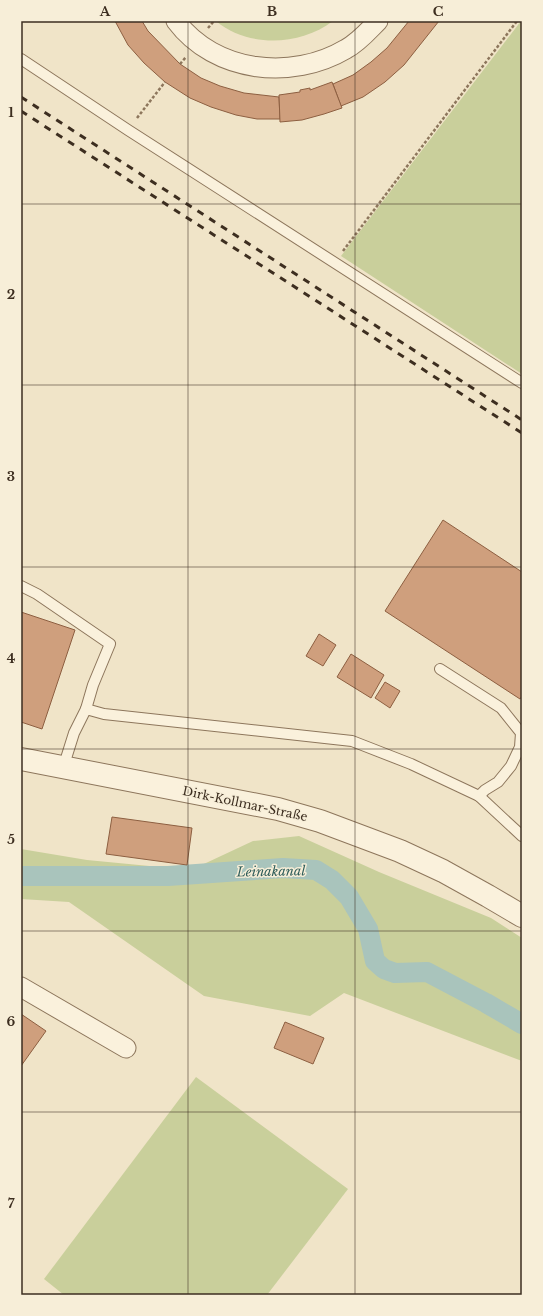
<svg xmlns="http://www.w3.org/2000/svg" width="543" height="1316" font-family="'Libre Baskerville',serif">
<style>
.green{fill:#c9cf9b}
.lines{fill:none;stroke-linecap:round;stroke-linejoin:round}
.canal{stroke:#a9c4bc;stroke-width:20}
.building{fill:#cf9f7d;stroke:#8d5f41}
.service-casing{stroke:#8d765c;stroke-width:12}
.minor-casing{stroke:#8d765c;stroke-width:21}
.tertiary-casing{stroke:#8d765c;stroke-width:24}
.path{stroke:#8d765c;stroke-width:2.5;stroke-dasharray:3 2;stroke-linecap:butt}
.service{stroke:#faf1dc;stroke-width:10}
.minor{stroke:#faf1dc;stroke-width:19}
.tertiary{stroke:#faf1dc;stroke-width:22}
.rail{stroke:#3d2e20;stroke-width:3;stroke-dasharray:7 7;stroke-linecap:butt}
.grid{fill:none;stroke:#3d2e20;stroke-width:1;stroke-opacity:0.55}
.labels{text-anchor:middle;stroke-width:3;stroke-linejoin:round;paint-order:stroke}
.street-label{font-size:12px;fill:#3d2e20;stroke:#f7eed8}
.water-label{font-size:13px;font-style:italic;fill:#2f5d5a;stroke:#f7eed8}
.neatline{fill:none;stroke:#3d2e20;stroke-width:1.5}
.grid-label{font-size:13px;text-anchor:middle;font-weight:bold;fill:#3d2e20}
</style>
<rect width="100%" height="100%" fill="#f0e4c8"/>
<!-- green -->
<g class="green">
<path d="M216,21H333C300,46 248,48 216,21Z"/>
<polygon points="521,21 522,21 522,374 341,256"/>
<polygon points="299,836 379,872 491,918 522,938 522,1061 344,993 310,1016 204,996 69,902 21,899 21,849 87,860 191,870 253,841"/>
<polygon points="196,1077 348,1189 267,1295 64,1295 44,1279"/>
</g>
<g class="lines">
<!-- canal -->
<polyline class="canal" points="21,876 168,876 283,868 316,870 332,880 349,897 368,929 375,961 384,969 395,973 427,972 486,1003 522,1024"/>
</g>
<!-- building -->
<g class="building">
<polygon points="115,21 142,21 148,31 180,64 201,78 220,86 244,93 279,97 280,119 257,119 236,115 211,107 190,98 165,82 144,63 128,45"/>
<polygon points="409,21 439,21 404,65 385,82 363,97 341,106 333,84 353,75 371,62 387,48"/>
<polygon points="332,82 342,108 324,114 302,120 280,122 279,95 300,92 300,90 310,88 310,90"/>
<polygon points="443,520 522,572 522,696 520,699 385,611"/>
<polygon points="21,612 75,630 42,729 21,722"/>
<polygon points="319,634 336,645 323,666 306,656"/>
<polygon points="351,654 384,675 371,698 337,677"/>
<polygon points="385,682 400,691 390,708 375,698"/>
<polygon points="112,817 192,828 187,865 106,854"/>
<polygon points="21,1014 46,1031 21,1066"/>
<polygon points="285,1022 324,1038 313,1064 274,1048"/>
</g>
<g class="lines">
<defs>
<g id="service">
<polyline points="21,59 128,130 522,383"/>
<polyline points="21,586 37,594 110,644 93,685 86,709"/>
<polyline points="63,768 74,733 86,709 104,714 352,741 411,764 479,796 485,790 498,782 511,766 520,747 521,733 501,708 440,669"/>
<polyline points="479,796 522,836"/>
</g>
<g id="minor">
<path d="M176,21C215,73 292,81 346,49C359,42 368,31 378,21"/>
<polyline points="21,987 126,1048"/>
</g>
<polyline id="tertiary" points="21,759 278,809 320,821 400,851 443,871 488,896 522,916"/>
</defs>
<!-- service casing -->
<use href="#service" class="service-casing"/>
<!-- minor casing -->
<use href="#minor" class="minor-casing"/>
<!-- tertiary casing -->
<use href="#tertiary" class="tertiary-casing"/>
<!-- path -->
<g class="path">
<polyline points="208,28 214,21"/>
<polyline points="180,64 186,57"/>
<polyline points="137,118 165,82"/>
<polyline points="343,251 517,21"/>
</g>
<!-- service -->
<use href="#service" class="service"/>
<!-- minor -->
<use href="#minor" class="minor"/>
<!-- tertiary -->
<use href="#tertiary" class="tertiary"/>
<!-- rail -->
<g class="rail">
<polyline points="21,97 522,420"/>
<polyline points="21,111 522,433"/>
</g>
</g>
<!-- grid -->
<path class="grid" d="M188,21V1295M355,21V1295M21,204H522M21,385H522M21,567H522M21,749H522M21,931H522M21,1112H522"/>
<g class="labels">
<!-- street labels -->
<g class="street-label">
<text transform="translate(245 804) rotate(12)" y="4">Dirk-Kollmar-Straße</text>
</g>
<!-- water labels -->
<g class="water-label">
<text transform="translate(271 871) rotate(-1)" y="5">Leinakanal</text>
</g>
</g>
<!-- border -->
<rect width="543" height="1316" fill="none" stroke="#f7eed8" stroke-width="44"/>
<rect x="22" y="22" width="499" height="1272" class="neatline"/>
<g class="grid-label">
<text x="105" y="16">A</text>
<text x="272" y="16">B</text>
<text x="438" y="16">C</text>
<text x="11" y="117">1</text>
<text x="11" y="299">2</text>
<text x="11" y="481">3</text>
<text x="11" y="663">4</text>
<text x="11" y="844">5</text>
<text x="11" y="1026">6</text>
<text x="11" y="1208">7</text>
</g>
</svg>
